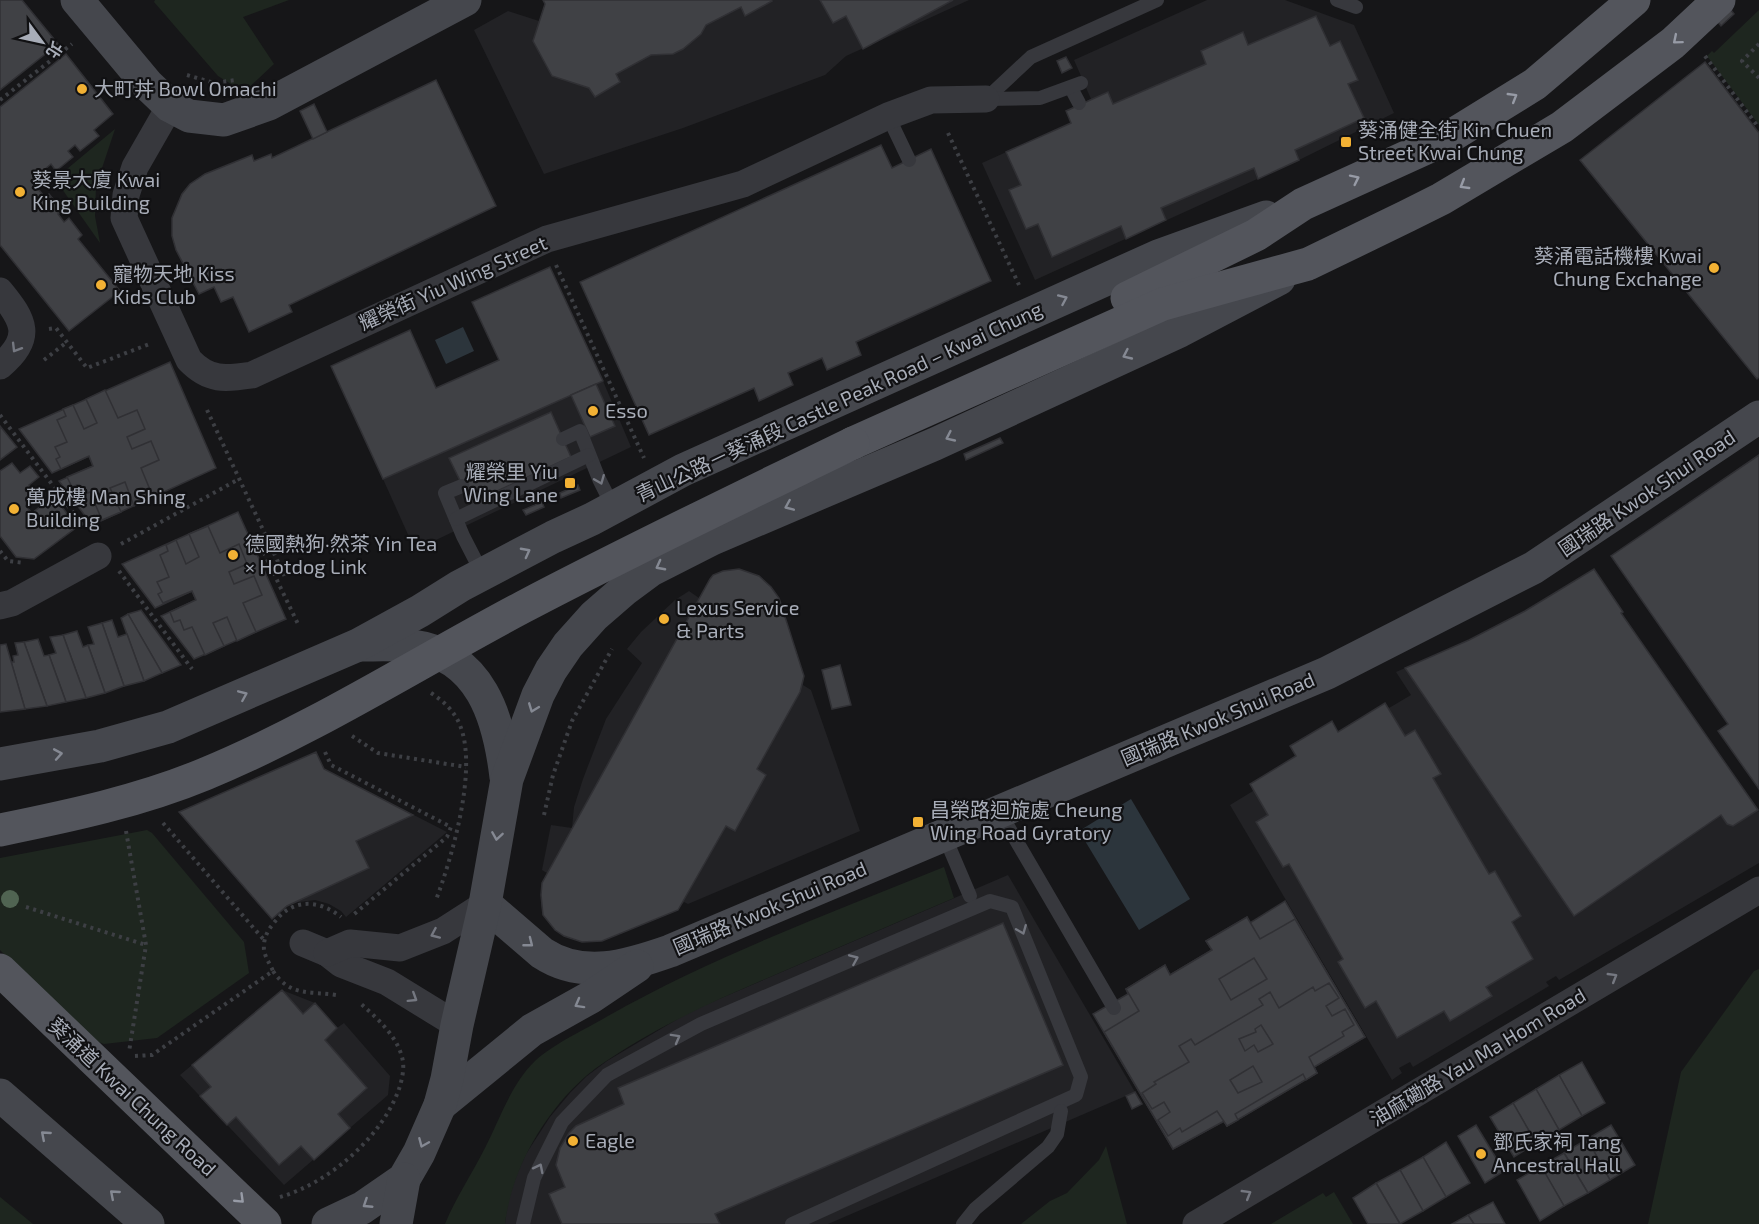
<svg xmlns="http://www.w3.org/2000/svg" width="1759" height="1224" font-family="'Exo 2','Noto Sans TC',sans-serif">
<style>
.built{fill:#222225}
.green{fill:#1e261f}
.water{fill:#2c353c}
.building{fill:#404145;stroke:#303034;stroke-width:1.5;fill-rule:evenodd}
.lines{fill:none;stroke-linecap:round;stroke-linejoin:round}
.path{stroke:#3d3f44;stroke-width:4;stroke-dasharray:3 4.5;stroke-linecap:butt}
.lane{stroke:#37383d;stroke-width:14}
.street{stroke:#37383d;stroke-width:27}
.secondary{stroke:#45474d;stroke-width:33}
.primary{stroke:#53555c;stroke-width:33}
.primary-bridge{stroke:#53555c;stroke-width:33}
.tree{fill:#506452}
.oneway{stroke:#979ba6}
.oneway2{stroke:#858993}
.oneway3{stroke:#757881}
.poi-dot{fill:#f2b134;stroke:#111113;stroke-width:2}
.labels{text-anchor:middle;stroke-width:4.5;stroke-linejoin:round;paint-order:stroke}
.poi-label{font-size:20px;fill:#a8adb8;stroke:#111113;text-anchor:start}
.street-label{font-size:20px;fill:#a8adb8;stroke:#111113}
</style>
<rect width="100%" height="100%" fill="#161618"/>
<!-- built -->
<g class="built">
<polygon points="543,0 969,0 846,56 825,75 683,128 544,174 474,30 508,11 539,21 545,4"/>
<polygon points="1207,0 1285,0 1354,25 1394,113 1299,160 1035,280 982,163 1071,123 1066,111 1091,99 1074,60"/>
<polygon points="603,381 631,447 415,550 383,479"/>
<polygon points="739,569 759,576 771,587 779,598 804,676 803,685 811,690 860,831 688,904 684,902 678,910 674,912 602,941 582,942 564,936 555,930 543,915 541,905 542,883 547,873 542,870 551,825 572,828 574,807 583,779 606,719 642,663 627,649 641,632 675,600 689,591 699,598 713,575 723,571"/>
<polygon points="1594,569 1623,612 1622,614 1759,812 1759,863 1559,980 1556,976 1546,982 1549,986 1413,1067 1410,1062 1399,1068 1402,1073 1392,1080 1230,805 1253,791 1250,784 1296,757 1290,745 1332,721 1338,732 1385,703 1389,708 1411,695 1396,672 1469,640 1525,611"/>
<polygon points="316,752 324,769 447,832 346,917 341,911 329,904 315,900 292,903 281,910 272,919 179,812"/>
<polygon points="1008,875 1135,1092 828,1224 505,1224 507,1206 514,1180 526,1154 550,1117 570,1093 587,1076 607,1061 691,1011"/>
<polygon points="282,990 315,1003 337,1028 344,1023 390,1076 388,1095 284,1185 180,1075"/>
</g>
<!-- green -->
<g class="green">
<polygon points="155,0 289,0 243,17 274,64 244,92 218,76 154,2"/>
<polygon points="1759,10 1759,125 1707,56 1712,51 1714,53"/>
<polygon points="115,129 96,186 95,216 100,243 55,179"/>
<polygon points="147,830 152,833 244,942 249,973 157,1038 104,1044 88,1038 0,950 0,858"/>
<path d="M944,867L954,898C893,924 832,950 770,977C721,998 674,1019 628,1047C614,1056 599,1065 586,1076C544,1113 512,1168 505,1224H445C456,1197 472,1174 485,1148C500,1119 511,1084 535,1061C553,1044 586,1029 608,1016C714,956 831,913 944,867Z"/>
<polygon points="1759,969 1759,1224 1648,1224 1681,1072 1754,971"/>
<polygon points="1106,1146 1127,1224 1021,1224 1050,1201 1067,1193 1099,1160"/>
<polygon points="1334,1192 1353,1224 1271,1224 1323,1193 1326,1197"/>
<polygon points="0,1197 33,1224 0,1224"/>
</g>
<!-- water -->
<g class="water">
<polygon points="463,327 474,351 446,364 435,340"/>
<polygon points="1131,799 1190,899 1139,930 1079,831"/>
</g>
<!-- building -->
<g class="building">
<polygon points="0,0 22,0 58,44 0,90"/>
<polygon points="543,0 771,0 772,1 745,16 741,7 706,25 701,34 683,49 673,54 651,55 616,74 620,82 595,97 589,88 552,76 533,41 545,4"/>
<polygon points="820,0 953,0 863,49 846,16 833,23"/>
<polygon points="1731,10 1734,14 1721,26 1718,22"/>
<polygon points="1316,16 1330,46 1340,41 1358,80 1348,84 1364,118 1295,150 1299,160 1258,179 1254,168 1161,208 1166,220 1126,239 1121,226 1052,257 1038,224 1026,229 1009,190 1021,185 1006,152 1071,123 1066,111 1108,92 1113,104 1206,64 1201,51 1243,32 1248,45"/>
<polygon points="66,54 113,114 94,130 99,136 80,151 75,145 68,151 73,157 56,171 51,164 31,181 45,197 49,194 63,211 58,214 64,222 69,218 82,235 78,239 120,291 69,331 0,245 0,107"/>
<polygon points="1066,57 1072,68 1062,73 1057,61"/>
<polygon points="1705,62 1759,133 1759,377 1757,379 1580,160"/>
<polygon points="436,80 496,206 289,305 292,312 249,332 233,297 221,302 214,287 199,294 176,250 172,236 172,218 182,194 190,184 205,174 252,155 254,161 271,154 272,158"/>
<polygon points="314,104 327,132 313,139 300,111"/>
<polygon points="881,145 892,168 931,149 991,281 856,342 861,355 827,370 822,358 788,373 793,385 759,401 754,388 649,435 580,282"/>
<polygon points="550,267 603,381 383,479 331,366 410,330 436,388 499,360 472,302"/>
<polygon points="170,362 216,468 92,525 59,481 93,466 89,456 52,473 19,429"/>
<polygon points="596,384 615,426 590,437 571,395"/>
<polygon points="105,390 118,418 137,410 145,429 127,437 132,449 151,441 159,460 141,468 153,497 134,506 125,482 110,488 121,512 102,520 90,492 82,495 77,485 72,487 67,477 93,466 89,456 61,469 56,459 60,457 55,447 67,442 57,420 66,416 63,409 73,405 84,429 97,423 86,399"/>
<polygon points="551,412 571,457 471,503 449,458"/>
<polygon points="0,426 17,447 0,460"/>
<polygon points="1000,438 1003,443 966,460 964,454"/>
<polygon points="1759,455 1759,789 1718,731 1728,724 1611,556"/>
<polygon points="12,463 20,473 30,466 39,477 29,485 38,496 26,506 32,513 54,496 77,527 34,559 16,557 0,536 0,471"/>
<polygon points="578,485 580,490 561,498 560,493"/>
<polygon points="542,502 544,507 526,515 523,510"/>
<polygon points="238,512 286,619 194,659 161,616 196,600 192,591 155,608 122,564"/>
<polygon points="208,526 220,553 239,544 247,564 229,572 234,584 254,576 262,595 243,603 256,632 237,641 227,617 213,623 224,646 205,655 192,627 184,630 180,620 174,622 170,612 196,600 192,591 163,603 158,594 162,592 157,582 169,577 160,555 168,551 166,545 176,540 186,564 199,557 189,534"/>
<polygon points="739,569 759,576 771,587 779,598 804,676 800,692 757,769 766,775 735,831 726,826 678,910 602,941 582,942 564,936 555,930 543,915 541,895 542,883 710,579 713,575 723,571"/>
<polygon points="1594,569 1623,612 1621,613 1758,810 1733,826 1727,824 1721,815 1574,916 1405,668 1469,640 1525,611"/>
<polygon points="141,610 181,665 162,673 128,614"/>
<polygon points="128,614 162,673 144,681 121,618"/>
<polygon points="112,620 118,637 127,634 144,681 124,686 102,623"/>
<polygon points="102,623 124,686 105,693 88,645 94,644 88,627"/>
<polygon points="77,631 83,647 88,645 105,693 86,698 63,635"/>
<polygon points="63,635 86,698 66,702 49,655 56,653 50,637"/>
<polygon points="38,639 44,656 49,655 66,702 47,706 24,642"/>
<polygon points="24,642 47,706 25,709 11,662 14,662 13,656 18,655 15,643"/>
<polygon points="6,644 25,709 0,712 0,645"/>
<polygon points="840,665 851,705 832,709 822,670"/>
<polygon points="1385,703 1405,736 1415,730 1441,774 1433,778 1489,874 1495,871 1521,916 1512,922 1533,959 1486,987 1492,996 1450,1021 1444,1011 1397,1038 1376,1001 1365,1008 1338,962 1343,959 1289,864 1283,867 1256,822 1268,815 1250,784 1296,756 1290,746 1332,721 1338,732"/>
<polygon points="316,752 324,769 413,815 356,841 369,868 287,906 272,919 179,812"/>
<polygon points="1285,901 1365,1037 1314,1067 1317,1073 1227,1126 1224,1121 1173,1149 1093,1014 1128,994 1126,989 1165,965 1170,975 1212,950 1206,941 1247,917 1250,923"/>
<polygon points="1247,917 1260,939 1295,919 1365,1037 1314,1067 1317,1073 1227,1126 1224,1121 1173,1149 1104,1032 1139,1011 1126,989 1165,965 1170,975 1212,950 1206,941"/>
<polygon points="1003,923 1063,1065 715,1214 720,1224 562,1224 549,1194 565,1187 556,1165 560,1148 569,1133 576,1126 624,1104 618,1088"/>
<polygon points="1254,958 1267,979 1231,1000 1219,979"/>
<path d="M1329,983L1339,998L1326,1006L1332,1016L1345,1009L1354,1025L1342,1032L1344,1036L1309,1057L1317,1073L1306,1080L1303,1074L1235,1114L1238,1120L1227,1126L1217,1111L1182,1132L1180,1128L1168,1136L1158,1120L1170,1112L1164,1102L1152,1109L1142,1093L1156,1084L1154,1082L1189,1062L1179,1046L1191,1039L1195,1045L1263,1005L1259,999L1270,992L1279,1008L1313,987L1315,991ZM1261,1025L1273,1044L1258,1052L1254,1045L1245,1051L1239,1039L1256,1032L1255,1029ZM1253,1066L1262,1082L1238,1093L1230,1080Z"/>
<polygon points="282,990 303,1014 315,1003 337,1028 325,1040 367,1088 338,1114 350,1128 314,1160 301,1146 279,1165 236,1117 227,1125 200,1096 211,1087 192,1065"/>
<polygon points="1582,1062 1605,1103 1582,1116 1559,1075"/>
<polygon points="1559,1075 1582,1116 1559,1130 1536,1089"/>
<polygon points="1536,1089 1559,1130 1536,1143 1513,1103"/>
<polygon points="1135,1092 1142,1104 1132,1109 1126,1096"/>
<polygon points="1513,1103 1536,1143 1514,1157 1490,1117"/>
<polygon points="1476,1125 1504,1171 1485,1183 1458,1136"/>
<polygon points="1611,1125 1635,1165 1610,1180 1587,1139"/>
<polygon points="1587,1139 1610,1180 1588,1193 1564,1153"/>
<polygon points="1446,1142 1470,1183 1446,1197 1423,1157"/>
<polygon points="1564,1153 1588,1193 1564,1206 1541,1166"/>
<polygon points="1423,1157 1446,1197 1423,1211 1400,1170"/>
<polygon points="1541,1166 1564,1206 1540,1221 1517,1180"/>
<polygon points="1400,1170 1423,1211 1400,1224 1376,1183"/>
<polygon points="1376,1183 1400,1224 1368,1224 1353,1198"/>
<polygon points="1493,1202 1505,1224 1474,1224 1468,1215"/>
<polygon points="1468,1215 1474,1224 1452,1224"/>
</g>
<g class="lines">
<!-- path -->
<g class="path">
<polyline points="1759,44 1742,61 1759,78"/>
<polyline points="1705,56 1759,128"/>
<polyline points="187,75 214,83 236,80"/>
<polyline points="0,100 72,44"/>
<polyline points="948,133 1019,285"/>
<polyline points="556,265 644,458"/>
<polyline points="49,329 56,328 87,368 152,343"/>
<polyline points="44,360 67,342"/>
<polyline points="207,410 286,579"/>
<polyline points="0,415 84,527"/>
<polyline points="121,544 239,479"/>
<polyline points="271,549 264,553 298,624"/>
<polyline points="0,551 8,561 25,563"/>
<polyline points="119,571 192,669"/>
<path d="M431,693C445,702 456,713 461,728C477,772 452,857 436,900"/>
<polyline points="352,736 378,753 466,767"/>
<polyline points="325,752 331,765 451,827 447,837 353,915"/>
<polyline points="544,815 553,775 572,721 612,649"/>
<polyline points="163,823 264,940"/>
<polyline points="126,831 146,945 129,1052"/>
<polyline points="26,907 146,945"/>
<path d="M273,971C290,997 311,991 336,995"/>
<path d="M135,1056L152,1055L273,971C270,964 265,957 264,950C263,940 267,931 273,924C291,899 317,898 341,917"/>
<path d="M280,1197C329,1183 382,1137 399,1089C402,1080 405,1067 402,1057C396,1035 377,1018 360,1003"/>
</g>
<!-- lane -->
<g class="lane">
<polyline points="1337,0 1356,7"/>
<polyline points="1071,88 1079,103"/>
<polyline points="986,99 1031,57 1157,0"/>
<polyline points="986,99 1040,98 1081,83"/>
<polyline points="888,116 909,160"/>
<polyline points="563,439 580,431 599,479 613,507"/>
<polyline points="462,486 445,493 463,536 483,575"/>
<polyline points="456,519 589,455"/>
<polyline points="999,811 1114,1008"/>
<polyline points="944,835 970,896"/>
<polyline points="523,1224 534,1178 562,1122 607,1075 701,1024 990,901 1012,907 1081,1077 1076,1095 792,1224"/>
<polyline points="963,1224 975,1209 1048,1147 1057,1134 1061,1111"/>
</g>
<!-- street -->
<g class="street">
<path d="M170,106L135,167L126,195L124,218L189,360C209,381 225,379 252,375L547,239L743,184L888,116L931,100L986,99"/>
<path d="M0,291C24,320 34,338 0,366"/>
<polyline points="0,606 12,603 98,556"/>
<polyline points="303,943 327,953 341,964 387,982 457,1025"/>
<polyline points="327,953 350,943 400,948 443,931 485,904"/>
<polyline points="1196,1224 1759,890"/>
</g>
<!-- secondary -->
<g class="secondary">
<polyline points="77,0 148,85 170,106 189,116 224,120 269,104 465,0"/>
<path d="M361,645C377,645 395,644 412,646C481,655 499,718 506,777"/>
<polyline points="0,764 100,746 168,727 358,645 420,611 460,586 553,537 592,519 683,470 1158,256 1266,217"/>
<path d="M485,904L542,953C583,980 627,966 670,951L1327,673L1533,568L1759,417"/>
<polyline points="0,1095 148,1224"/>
<polyline points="440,1105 532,1030 591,997 637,966"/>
<polyline points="328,1224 362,1208 404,1179 419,1153 440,1105 447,1079 457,1025 485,904 507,779 538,695 551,670 568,645 594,616 624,590 651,570 712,539 935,444 1180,331 1279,279"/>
<polyline points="396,1224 404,1179"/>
</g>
<!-- primary -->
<g class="primary">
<polyline points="1127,298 1256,235 1303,204 1446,139 1535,84 1634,0"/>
<polyline points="853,443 1163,304 1308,264 1407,216 1441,199 1562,127 1673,43 1719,0"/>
</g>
<!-- primary-bridge -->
<g class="primary-bridge">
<path d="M0,830C69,816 140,801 205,774C316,728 417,663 523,607C631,550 742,497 853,443"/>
<polyline points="0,970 265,1224"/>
</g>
</g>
<!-- trees -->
<circle class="tree" cx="10" cy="899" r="9"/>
<!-- one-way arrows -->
<defs><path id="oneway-chevron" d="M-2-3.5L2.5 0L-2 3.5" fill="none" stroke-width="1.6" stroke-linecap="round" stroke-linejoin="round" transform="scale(1.5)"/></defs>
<g class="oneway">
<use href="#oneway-chevron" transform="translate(1677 40) rotate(140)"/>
<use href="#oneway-chevron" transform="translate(1513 97) rotate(-31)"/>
<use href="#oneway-chevron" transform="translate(1355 179) rotate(-26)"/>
<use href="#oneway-chevron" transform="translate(1464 185) rotate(149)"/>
<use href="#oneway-chevron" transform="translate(240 1199) rotate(44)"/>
</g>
<g class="oneway2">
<use href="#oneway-chevron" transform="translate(1063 299) rotate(-24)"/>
<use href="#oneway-chevron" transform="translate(1127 355) rotate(155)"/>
<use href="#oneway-chevron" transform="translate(950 437) rotate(155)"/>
<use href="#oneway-chevron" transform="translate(789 506) rotate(157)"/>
<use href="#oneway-chevron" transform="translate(526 552) rotate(-28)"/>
<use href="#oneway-chevron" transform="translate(660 566) rotate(152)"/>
<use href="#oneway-chevron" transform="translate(243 695) rotate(-23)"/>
<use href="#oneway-chevron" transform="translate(533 708) rotate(111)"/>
<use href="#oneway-chevron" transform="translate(58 754) rotate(-10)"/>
<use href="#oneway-chevron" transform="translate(497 836) rotate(99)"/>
<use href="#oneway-chevron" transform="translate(529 943) rotate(38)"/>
<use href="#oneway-chevron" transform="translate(579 1004) rotate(151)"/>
<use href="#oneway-chevron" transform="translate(45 1135) rotate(-139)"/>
<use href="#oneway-chevron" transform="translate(423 1143) rotate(113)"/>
<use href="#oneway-chevron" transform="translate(114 1194) rotate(-139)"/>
<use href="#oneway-chevron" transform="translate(367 1204) rotate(147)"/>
</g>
<g class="oneway3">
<use href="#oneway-chevron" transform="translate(16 348) rotate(121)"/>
<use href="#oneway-chevron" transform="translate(600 480) rotate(68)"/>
<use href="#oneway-chevron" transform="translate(1022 930) rotate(68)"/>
<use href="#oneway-chevron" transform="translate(435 934) rotate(156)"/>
<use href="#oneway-chevron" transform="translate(854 959) rotate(-23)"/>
<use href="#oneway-chevron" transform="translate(1613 977) rotate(-31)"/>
<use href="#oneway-chevron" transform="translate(413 998) rotate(32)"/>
<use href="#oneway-chevron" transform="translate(676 1038) rotate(-29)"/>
<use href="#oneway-chevron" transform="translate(539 1168) rotate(-63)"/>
<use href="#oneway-chevron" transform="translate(1247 1194) rotate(-31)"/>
</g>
<!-- markers -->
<g class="poi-dot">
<circle cx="82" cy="89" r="6"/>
<rect x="1340" y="136" width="12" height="12" rx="3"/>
<circle cx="20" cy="192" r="6"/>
<circle cx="1714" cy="268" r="6"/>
<circle cx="101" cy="285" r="6"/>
<circle cx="593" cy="411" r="6"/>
<rect x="564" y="477" width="12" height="12" rx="3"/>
<circle cx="14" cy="509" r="6"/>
<circle cx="233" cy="555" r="6"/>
<circle cx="664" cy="619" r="6"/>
<rect x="912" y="816" width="12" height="12" rx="3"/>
<circle cx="573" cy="1141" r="6"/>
<circle cx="1481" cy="1154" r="6"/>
</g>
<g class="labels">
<!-- poi labels -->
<g class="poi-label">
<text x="94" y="96">大町丼 Bowl Omachi</text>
<text x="1358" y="137">葵涌健全街 Kin Chuen<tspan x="1358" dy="23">Street Kwai Chung</tspan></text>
<text x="32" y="187">葵景大廈 Kwai<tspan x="32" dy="23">King Building</tspan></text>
<text x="1702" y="263" text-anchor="end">葵涌電話機樓 Kwai<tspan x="1702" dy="23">Chung Exchange</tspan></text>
<text x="113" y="281">寵物天地 Kiss<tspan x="113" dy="23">Kids Club</tspan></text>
<text x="605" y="418">Esso</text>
<text x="558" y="479" text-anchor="end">耀榮里 Yiu<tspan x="558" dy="23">Wing Lane</tspan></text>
<text x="26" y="504">萬成樓 Man Shing<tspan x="26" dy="23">Building</tspan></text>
<text x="245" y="551">德國熱狗·然茶 Yin Tea<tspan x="245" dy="23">× Hotdog Link</tspan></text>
<text x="676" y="615">Lexus Service<tspan x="676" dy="23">&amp; Parts</tspan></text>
<text x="930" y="817">昌榮路迴旋處 Cheung<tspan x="930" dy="23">Wing Road Gyratory</tspan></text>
<text x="585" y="1148">Eagle</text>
<text x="1493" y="1149">鄧氏家祠 Tang<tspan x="1493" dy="23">Ancestral Hall</tspan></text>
</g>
<!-- street labels -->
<g class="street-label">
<text transform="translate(453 283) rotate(-24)" y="7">耀榮街 Yiu Wing Street</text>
<text transform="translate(839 402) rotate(-25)" y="7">青山公路－葵涌段 Castle Peak Road – Kwai Chung</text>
<text transform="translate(1647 493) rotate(-34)" y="7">國瑞路 Kwok Shui Road</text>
<text transform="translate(1218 719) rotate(-23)" y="7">國瑞路 Kwok Shui Road</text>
<text transform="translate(770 908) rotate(-23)" y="7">國瑞路 Kwok Shui Road</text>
<text transform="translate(1478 1057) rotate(-31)" y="7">油麻磡路 Yau Ma Hom Road</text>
<text transform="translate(132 1097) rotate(43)" y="7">葵涌道 Kwai Chung Road</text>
</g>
</g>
<!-- north arrow -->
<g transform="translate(42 42) rotate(123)" stroke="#111113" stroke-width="4.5" paint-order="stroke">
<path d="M0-4.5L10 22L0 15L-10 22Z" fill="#a8adb8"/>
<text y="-9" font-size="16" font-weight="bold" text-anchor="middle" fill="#a8adb8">北</text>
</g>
</svg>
